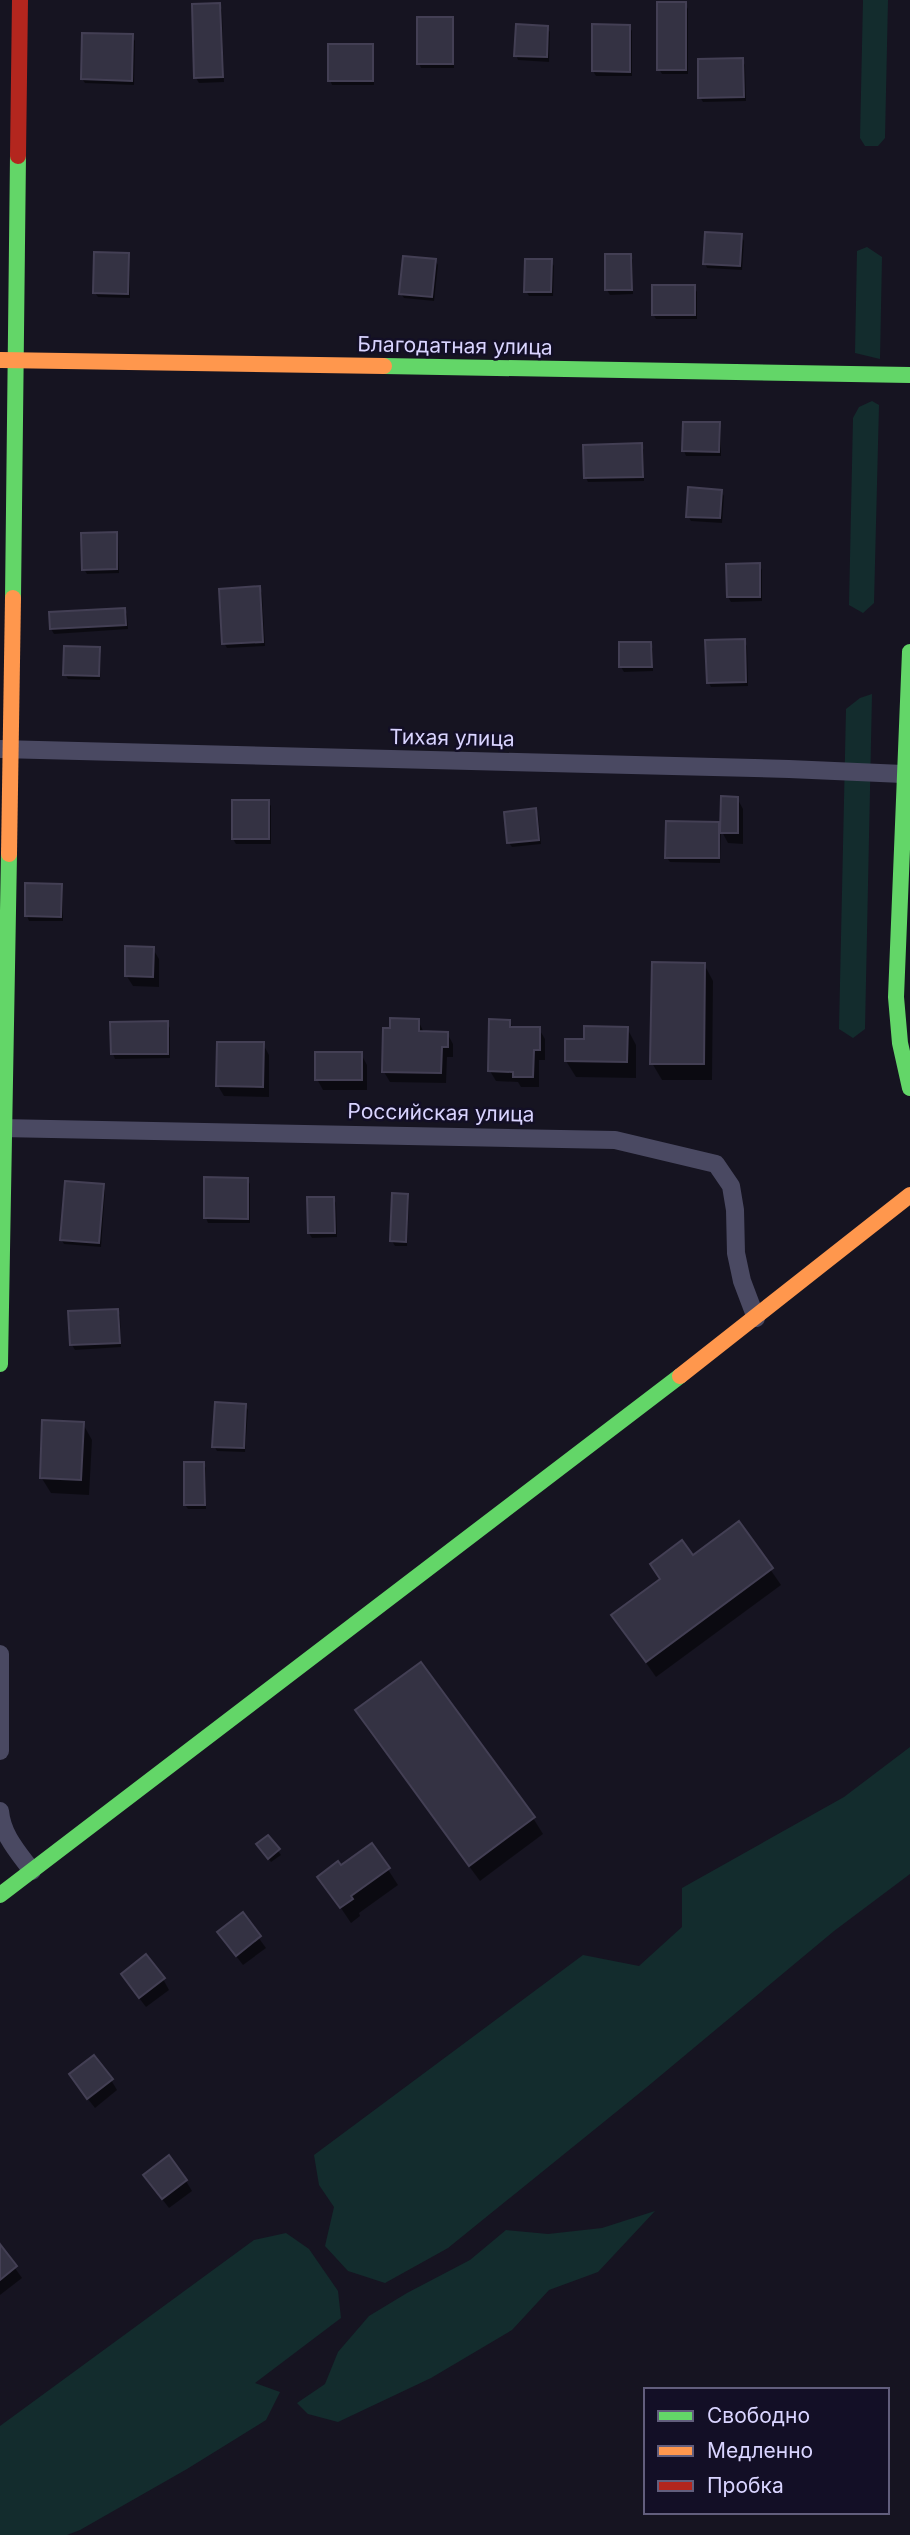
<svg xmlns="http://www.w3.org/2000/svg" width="910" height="2535" font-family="Inter,sans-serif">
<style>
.green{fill:#132c2d}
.shadow{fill:#0007}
.building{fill:#343243;stroke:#433f54;stroke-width:2}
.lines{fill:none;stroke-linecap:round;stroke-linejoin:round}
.street{stroke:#4a4962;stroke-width:18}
.fast{stroke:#63d668;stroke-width:16}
.slow{stroke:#ff974d;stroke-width:16}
.jam{stroke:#b3261e;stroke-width:16}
.labels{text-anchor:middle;stroke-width:5;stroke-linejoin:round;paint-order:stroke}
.street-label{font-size:21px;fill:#d9d4ff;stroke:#130f26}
</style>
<rect width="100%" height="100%" fill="#161421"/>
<!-- green -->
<g class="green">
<polygon points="863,0 888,0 885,138 878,146 865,146 860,138"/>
<polygon points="867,247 882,257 880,359 855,353 857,251"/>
<polygon points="872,401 879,405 874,603 863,613 849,605 853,418 859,407"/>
<polygon points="872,694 865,1029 853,1038 839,1029 846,709 860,698"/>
<polygon points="910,1747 910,1874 834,1931 647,2087 448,2248 385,2283 348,2271 325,2246 334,2207 319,2185 314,2155 583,1955 639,1966 682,1927 682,1888 844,1797"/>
<polygon points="655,2211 598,2272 549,2290 512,2330 431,2378 338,2422 308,2414 297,2403 325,2384 338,2352 369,2316 407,2293 470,2260 506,2230 548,2234 602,2228"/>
<polygon points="286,2233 309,2249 338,2291 341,2318 255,2383 280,2392 266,2420 187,2469 80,2530 67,2535 0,2535 0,2426 254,2240"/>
</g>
<!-- shadow -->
<g class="shadow">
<polygon points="685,4 688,9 688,74 662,74 659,69"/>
<polygon points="219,5 222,10 224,82 199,83 196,78 194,6"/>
<polygon points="452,19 454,24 454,68 421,68 419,63"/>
<polygon points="629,26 632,31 632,76 596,76 593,71"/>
<polygon points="547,28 550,32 549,62 518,60 516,55"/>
<polygon points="132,36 135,41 134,85 85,83 82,79"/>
<polygon points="372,46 374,51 374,85 332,85 330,80"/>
<polygon points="742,60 745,65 746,101 703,102 700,97"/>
<polygon points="741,236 744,241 742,270 707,268 705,263"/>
<polygon points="128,255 130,259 130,298 98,297 95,293"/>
<polygon points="630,256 633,260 633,294 610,295 607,290"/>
<polygon points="435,260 438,265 434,301 404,298 401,294"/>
<polygon points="551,261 554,266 553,296 529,296 526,291"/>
<polygon points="694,287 697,292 697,319 656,319 653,314"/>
<polygon points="719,424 721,429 721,456 686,456 684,451"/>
<polygon points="641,445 644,450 644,481 588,482 586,478"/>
<polygon points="721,491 724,496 722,523 691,521 688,516"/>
<polygon points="116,534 118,539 119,573 87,574 84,569"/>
<polygon points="759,565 762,570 762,601 731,602 728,597"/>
<polygon points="259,588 262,593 265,646 227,648 224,643"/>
<polygon points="124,610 127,614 128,629 54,634 51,629"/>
<polygon points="744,641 747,646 748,686 711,687 709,683"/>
<polygon points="650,644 653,649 653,671 624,672 621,667"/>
<polygon points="99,649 101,654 100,680 68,679 65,674"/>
<polygon points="737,798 743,809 743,844 728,843 721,830 720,863 670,862 667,858 718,823 722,831"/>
<polygon points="268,802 271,806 271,844 236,844 233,839"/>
<polygon points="535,810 538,815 541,844 512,847 509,843"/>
<polygon points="61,886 63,891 63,921 29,921 27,916"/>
<polygon points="153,949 159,959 159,987 133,986 126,975"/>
<polygon points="704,964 713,981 712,1080 662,1080 652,1063"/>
<polygon points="418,1020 424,1033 447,1033 453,1044 453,1057 447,1057 446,1083 390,1082 384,1072 392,1030"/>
<polygon points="509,1021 514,1029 539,1029 545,1039 545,1060 539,1060 539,1087 521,1087 518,1082 496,1081 490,1071"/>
<polygon points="167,1023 170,1028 170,1058 115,1059 113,1054"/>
<polygon points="627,1028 636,1045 636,1078 576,1077 566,1061 586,1041"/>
<polygon points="263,1044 269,1055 269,1097 224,1096 218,1086"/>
<polygon points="361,1054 367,1065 367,1090 323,1090 317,1079"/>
<polygon points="247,1179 250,1184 250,1223 208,1223 206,1218"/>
<polygon points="103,1186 105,1191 101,1247 64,1244 61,1239"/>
<polygon points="407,1195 409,1200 407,1246 395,1246 392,1241"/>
<polygon points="333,1198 336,1203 337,1237 312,1238 309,1233"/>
<polygon points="117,1311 120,1315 121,1347 75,1350 72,1345 70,1313"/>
<polygon points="245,1405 248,1410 245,1452 217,1451 214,1446"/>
<polygon points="83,1424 92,1440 89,1495 51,1493 41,1477"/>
<polygon points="203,1463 206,1468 206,1509 188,1509 185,1505"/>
<polygon points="738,1523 781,1585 656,1677 613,1616"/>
<polygon points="420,1664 533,1818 543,1834 480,1881 366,1727 357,1711"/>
<polygon points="372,1845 398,1885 359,1913 360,1916 351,1923 320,1877 341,1868"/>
<polygon points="261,1849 278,1851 281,1855 271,1862"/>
<polygon points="242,1915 266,1948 243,1965 226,1943"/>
<polygon points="163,1979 169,1990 146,2007 129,1985"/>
<polygon points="111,2080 117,2090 95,2108 77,2085"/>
<polygon points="186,2181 192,2191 169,2208 152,2186"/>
<polygon points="0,2247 22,2278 0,2295"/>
</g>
<!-- building -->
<g class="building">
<rect x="657" y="2" width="29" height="68"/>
<polygon points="220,3 223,77 194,78 192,4"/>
<rect x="417" y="17" width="36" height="47"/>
<polygon points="516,24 548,26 547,57 514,56"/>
<polygon points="592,24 630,25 630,72 592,71"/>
<polygon points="82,33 133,34 132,81 81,79"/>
<rect x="328" y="44" width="45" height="37"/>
<polygon points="743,58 744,97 698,98 698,59"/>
<polygon points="705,232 742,234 740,266 703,264"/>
<polygon points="94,252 129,253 128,294 93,293"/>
<polygon points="605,254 631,254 632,290 605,290"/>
<polygon points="403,256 436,259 432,297 399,294"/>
<polygon points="525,259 552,259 551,292 524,292"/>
<rect x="652" y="285" width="43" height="30"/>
<polygon points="683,422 720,422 719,452 682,451"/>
<polygon points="642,443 643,477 584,478 583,445"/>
<polygon points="688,487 722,490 720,518 686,517"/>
<polygon points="117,532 117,569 82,570 81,533"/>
<polygon points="760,563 760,597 727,597 726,564"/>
<polygon points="260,586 263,642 222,644 219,589"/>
<polygon points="125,608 126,625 50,629 49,612"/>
<polygon points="745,639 746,682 707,683 705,640"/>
<polygon points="619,642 651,642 652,667 619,667"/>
<polygon points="64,646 100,647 99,676 63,675"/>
<polygon points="721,796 738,797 738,833 720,833"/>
<rect x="232" y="800" width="37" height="39"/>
<polygon points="536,808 539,840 507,843 504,812"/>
<polygon points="666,821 719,822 719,858 665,858"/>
<polygon points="25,883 62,884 61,917 25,916"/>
<polygon points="125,946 154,947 153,977 125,976"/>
<polygon points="652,962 705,963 704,1064 650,1064"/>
<polygon points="390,1018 419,1019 419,1031 448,1032 448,1047 442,1047 441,1073 382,1072 383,1028 390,1028"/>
<polygon points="489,1019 510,1020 510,1027 540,1027 540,1050 534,1050 533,1077 513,1077 513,1072 488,1071"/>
<polygon points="168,1021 168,1054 111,1054 110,1022"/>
<polygon points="584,1026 628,1027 627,1062 565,1061 565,1039 584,1039"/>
<polygon points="217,1042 264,1042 263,1087 216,1086"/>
<rect x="315" y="1052" width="47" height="28"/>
<polygon points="204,1177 248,1178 248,1219 204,1218"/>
<polygon points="65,1181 104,1184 99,1243 60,1240"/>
<polygon points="392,1193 408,1194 406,1242 390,1241"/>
<polygon points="307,1197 334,1197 335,1233 308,1233"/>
<polygon points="118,1309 120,1343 70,1345 68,1311"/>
<polygon points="215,1402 246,1404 244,1448 212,1447"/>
<polygon points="42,1420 84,1422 81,1480 40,1478"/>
<polygon points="184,1462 204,1462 205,1505 184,1505"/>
<polygon points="739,1521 773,1568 646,1662 611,1615 660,1579 650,1564 682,1540 693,1555"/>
<polygon points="421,1662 535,1817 469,1866 355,1710"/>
<polygon points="268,1835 280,1849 268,1859 256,1844"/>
<polygon points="372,1843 390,1868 351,1896 353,1899 340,1908 317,1877 338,1861 341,1865"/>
<polygon points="243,1912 261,1936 236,1956 217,1932"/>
<polygon points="146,1954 165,1978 139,1998 121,1974"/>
<polygon points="94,2055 113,2079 87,2099 69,2074"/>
<polygon points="169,2155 187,2180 162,2199 143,2175"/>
<polygon points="0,2244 17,2266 0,2280"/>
</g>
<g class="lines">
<!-- street -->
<g class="street">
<polyline points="0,749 789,769 903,774"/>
<polyline points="0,1128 615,1140 716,1164 731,1186 735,1210 736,1253 742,1281 756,1318"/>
<polyline points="0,1654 0,1751"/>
<path d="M0,1811C2,1835 18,1852 32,1871"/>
</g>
<!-- fast -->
<g class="fast">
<polyline points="384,366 910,375"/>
<polyline points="13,598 18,156"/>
<polyline points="910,652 896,997 900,1043 910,1088"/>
<polyline points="0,1364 9,854"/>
<polyline points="0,1895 680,1376"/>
</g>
<!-- slow -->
<g class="slow">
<polyline points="1,360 384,366"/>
<polyline points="9,854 13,598"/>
<polyline points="680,1376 910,1195"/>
</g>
<!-- jam -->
<polyline class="jam" points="18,156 20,0"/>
</g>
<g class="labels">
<!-- street labels -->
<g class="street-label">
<text transform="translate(455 346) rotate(1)" y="7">Благодатная улица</text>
<text transform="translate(452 738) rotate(1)" y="7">Тихая улица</text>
<text transform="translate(441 1113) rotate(1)" y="7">Российская улица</text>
</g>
</g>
<!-- legend -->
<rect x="644" y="2388" width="245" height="126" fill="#130f26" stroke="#625e7d" stroke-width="2"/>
<rect x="658" y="2411" width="35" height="10" fill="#63d668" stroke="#625e7d" stroke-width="2"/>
<text x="707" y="2423" font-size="21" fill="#d9d4ff">Свободно</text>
<rect x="658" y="2446" width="35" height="10" fill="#ff974d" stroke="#625e7d" stroke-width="2"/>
<text x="707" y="2458" font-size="21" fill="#d9d4ff">Медленно</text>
<rect x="658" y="2481" width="35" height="10" fill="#b3261e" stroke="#625e7d" stroke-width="2"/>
<text x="707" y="2493" font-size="21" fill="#d9d4ff">Пробка</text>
</svg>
